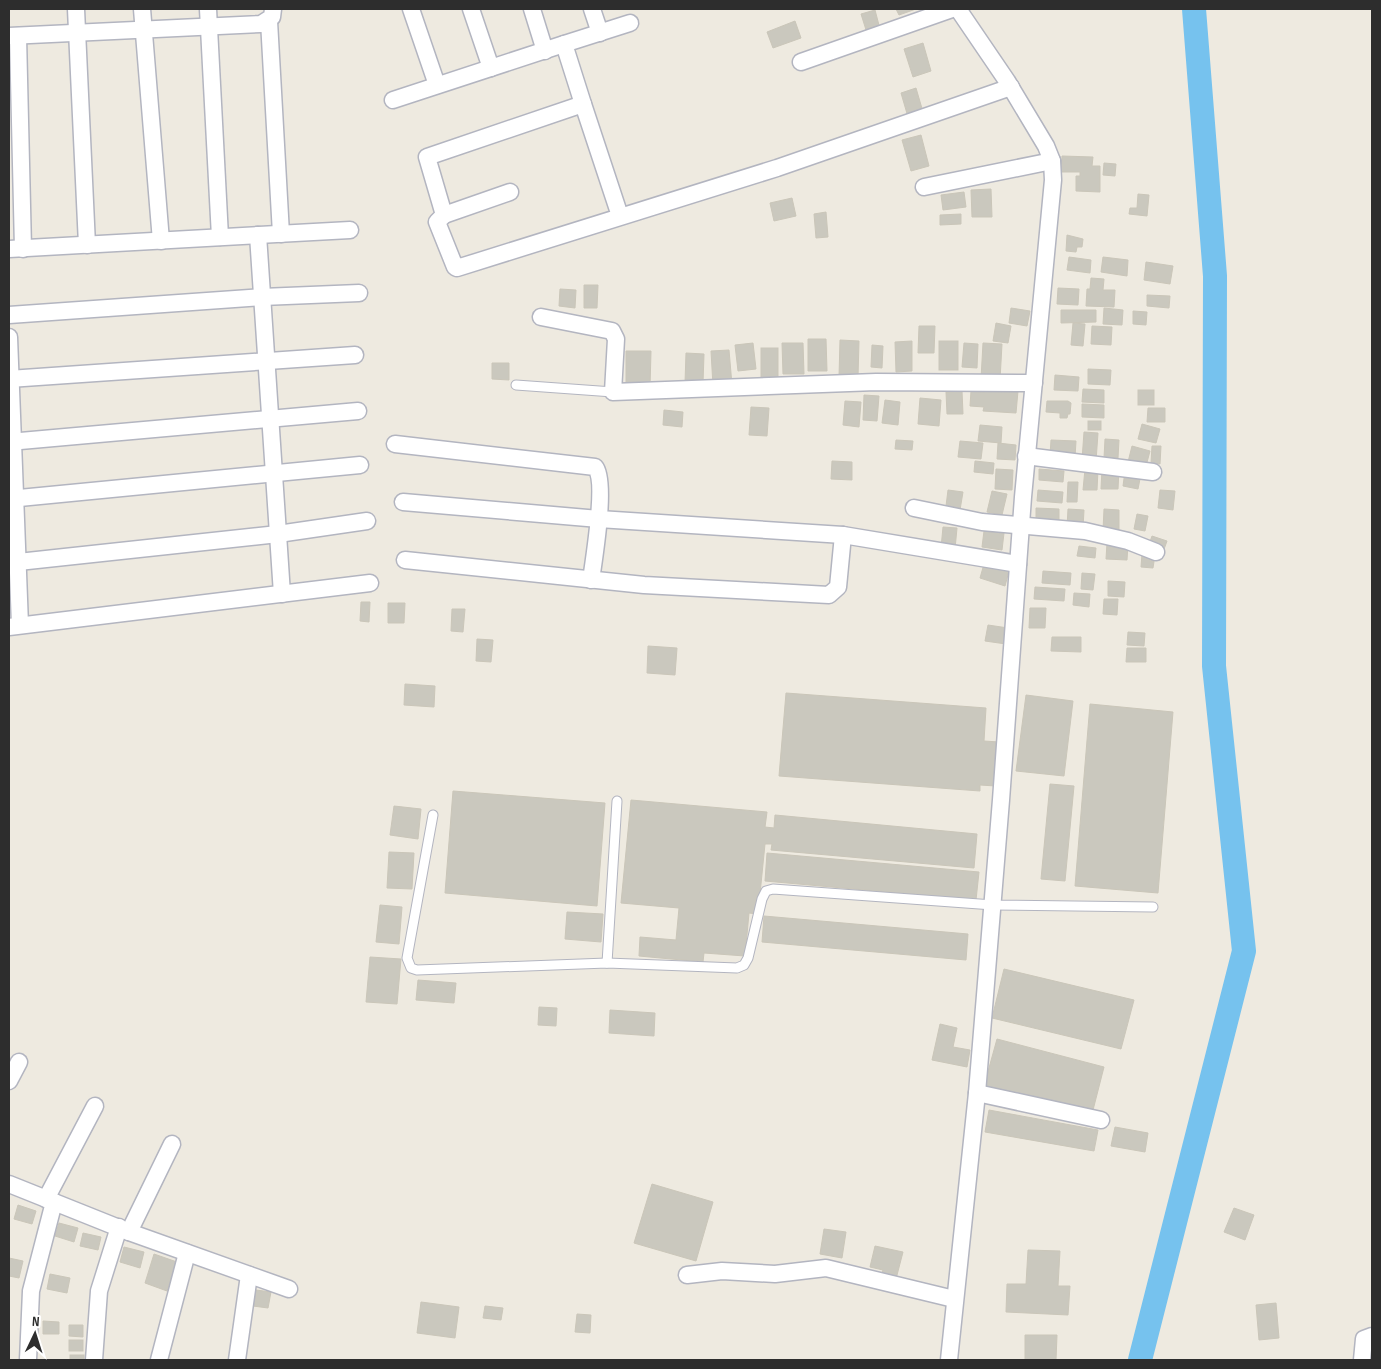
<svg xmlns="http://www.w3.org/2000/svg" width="1381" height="1369" font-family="'Sofia Sans Condensed',sans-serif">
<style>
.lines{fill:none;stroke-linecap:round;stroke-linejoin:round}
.river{stroke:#76c2ee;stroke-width:24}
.building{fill:#cac8be;stroke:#cac6b9}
.service-casing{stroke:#b3b5c0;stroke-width:11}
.minor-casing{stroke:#b3b5c0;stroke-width:19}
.service{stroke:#fff;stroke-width:9}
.minor{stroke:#fff;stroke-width:16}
</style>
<rect width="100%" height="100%" fill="#eeeae0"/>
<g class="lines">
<!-- river -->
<polyline class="river" points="1140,1360 1244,951 1214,666 1215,276 1194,9"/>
</g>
<!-- building -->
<g class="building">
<polygon points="896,9 916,9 899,15"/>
<polygon points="875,10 880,29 867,33 861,14"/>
<polygon points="795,21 801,38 773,48 767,32"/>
<polygon points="923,43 931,71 913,77 904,49"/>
<polygon points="916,88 923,112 908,117 901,93"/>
<polygon points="921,135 929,166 911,171 902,140"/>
<polygon points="1062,156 1093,157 1092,166 1100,166 1100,192 1076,191 1076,176 1080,176 1080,172 1061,172"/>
<polygon points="1104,163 1116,164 1115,176 1103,175"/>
<polygon points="991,189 992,217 972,217 971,190"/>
<polygon points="964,192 966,207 943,210 941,195"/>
<polygon points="1138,194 1149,195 1147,216 1129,214 1130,208 1137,208"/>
<polygon points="792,198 796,216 774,221 770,203"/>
<polygon points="826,212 828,237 816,238 814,214"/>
<polygon points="961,214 961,224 940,225 940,215"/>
<polygon points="1067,235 1083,239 1082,247 1077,247 1076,252 1066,251"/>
<polygon points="1069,257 1091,260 1090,273 1067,270"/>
<polygon points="1103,257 1128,260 1127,276 1101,272"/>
<polygon points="1146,262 1173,266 1170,284 1144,280"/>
<polygon points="1091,278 1104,279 1103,290 1115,290 1114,307 1086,306 1087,289 1090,289"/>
<polygon points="584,285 598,285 597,308 584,308"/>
<polygon points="1058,288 1079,289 1078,305 1057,304"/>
<polygon points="560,289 576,290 575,308 559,306"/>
<polygon points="1147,295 1170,296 1169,308 1147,306"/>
<polygon points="1011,308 1030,311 1027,326 1009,323"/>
<polygon points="1104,308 1123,310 1122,325 1103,324"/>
<polygon points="1061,310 1096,310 1096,322 1061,323"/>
<polygon points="1133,311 1147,312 1146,325 1133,324"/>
<polygon points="996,323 1011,326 1008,343 993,341"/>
<polygon points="1073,323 1085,324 1083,346 1071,345"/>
<polygon points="919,326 935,326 934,353 918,353"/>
<polygon points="1092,326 1112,327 1111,345 1091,344"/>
<polygon points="808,339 826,339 827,371 808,371"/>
<polygon points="840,340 859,341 858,377 839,377"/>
<polygon points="912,341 912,371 896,372 895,342"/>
<rect x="939" y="341" width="19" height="29"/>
<polygon points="753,343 756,369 738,371 735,345"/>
<polygon points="782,343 803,343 804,374 783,374"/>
<polygon points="964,343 978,344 977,368 962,367"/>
<polygon points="983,343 1002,344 1000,380 981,379"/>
<polygon points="872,345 883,346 882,368 871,367"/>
<rect x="761" y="348" width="17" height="32"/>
<polygon points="729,350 732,385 713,386 711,351"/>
<polygon points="626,351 651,351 650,387 626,387"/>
<polygon points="686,353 704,354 703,383 685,383"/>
<polygon points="492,363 509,363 509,380 492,379"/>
<polygon points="1088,369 1111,370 1110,385 1088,384"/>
<polygon points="1055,375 1079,377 1078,391 1054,390"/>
<polygon points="985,389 1018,391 1016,413 983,411 984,407 970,406 971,391 985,392"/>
<polygon points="1083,389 1104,390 1104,403 1082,402"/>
<rect x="1138" y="390" width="16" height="15"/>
<polygon points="962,391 963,414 947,414 946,392"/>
<polygon points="864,395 879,396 877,421 863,420"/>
<polygon points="920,398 941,400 939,426 918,424"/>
<polygon points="885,400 900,402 898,425 882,423"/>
<polygon points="845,401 861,402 859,427 843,425"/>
<polygon points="1047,401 1068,401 1071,403 1070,414 1068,414 1067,418 1060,418 1060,413 1046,412"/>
<polygon points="1082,404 1104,405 1104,418 1082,417"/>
<polygon points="751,407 769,408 767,436 749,435"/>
<polygon points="1148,408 1165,408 1165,422 1147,422"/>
<polygon points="664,410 683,412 682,427 663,425"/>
<rect x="1088" y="421" width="13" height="9"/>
<polygon points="1142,424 1160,429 1156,443 1138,439"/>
<polygon points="980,425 1002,427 1001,443 978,441"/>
<polygon points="1084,432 1098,433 1096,461 1082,460"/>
<polygon points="1105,439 1119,440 1118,458 1104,458"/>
<polygon points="896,440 913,441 912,450 895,449"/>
<polygon points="1051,440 1076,441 1075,457 1050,455"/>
<polygon points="960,441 983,443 981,459 958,457"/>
<polygon points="998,443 1016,445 1015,460 997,459"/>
<polygon points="1132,446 1150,451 1145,470 1127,466"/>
<polygon points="1152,446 1161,446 1160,464 1151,463"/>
<polygon points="832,461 852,462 852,480 831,479"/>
<polygon points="975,461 994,463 993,474 974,472"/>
<polygon points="996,469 1013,470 1012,490 995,489"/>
<polygon points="1039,469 1064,471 1063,482 1039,480"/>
<polygon points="1085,469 1098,470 1097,490 1083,490"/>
<polygon points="1102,469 1119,470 1118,489 1101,489"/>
<polygon points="1125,471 1141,474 1138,489 1123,486"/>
<polygon points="1068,482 1078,482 1077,502 1067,502"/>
<polygon points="948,490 963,492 959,516 945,514"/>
<polygon points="1038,490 1063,492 1062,503 1037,501"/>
<polygon points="1160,490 1175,491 1173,510 1158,508"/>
<polygon points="992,491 1007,494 1002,515 987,512"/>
<polygon points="1036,508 1059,509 1059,522 1036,521"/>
<polygon points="1068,509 1084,510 1083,528 1067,527"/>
<polygon points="1104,509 1119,510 1119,532 1103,531"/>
<polygon points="1137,514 1148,516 1145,531 1134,529"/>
<polygon points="943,527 957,528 955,549 941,548"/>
<polygon points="984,531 1004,533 1002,550 982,547"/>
<polygon points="1152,536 1167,541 1163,552 1148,547"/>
<polygon points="1107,543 1128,544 1127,560 1106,559"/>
<polygon points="1079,546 1096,548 1095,558 1077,556"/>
<polygon points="1142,554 1155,555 1153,568 1141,567"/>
<polygon points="984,564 1009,571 1005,586 980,578"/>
<polygon points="1043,571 1071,573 1070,585 1042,583"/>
<polygon points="1082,573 1095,574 1093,590 1081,589"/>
<polygon points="1108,581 1125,582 1124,597 1108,596"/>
<polygon points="1035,587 1065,589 1064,601 1034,599"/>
<polygon points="1074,593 1090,594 1089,607 1073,605"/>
<polygon points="1104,599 1118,599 1117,615 1103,614"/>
<polygon points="361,602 370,602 369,622 360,621"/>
<polygon points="388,603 405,603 404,623 388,623"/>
<polygon points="1030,608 1046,608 1045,628 1029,628"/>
<polygon points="452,609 465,609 463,632 451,631"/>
<polygon points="988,625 1008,628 1006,644 985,641"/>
<polygon points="1128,632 1145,633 1144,646 1127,645"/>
<polygon points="1052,637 1081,637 1081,652 1051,651"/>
<polygon points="477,639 493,640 491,662 476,661"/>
<polygon points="648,646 677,648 675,675 647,673"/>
<polygon points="1127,648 1146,648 1146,662 1126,662"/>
<polygon points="405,684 435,686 434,707 404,705"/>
<polygon points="786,693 986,708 984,741 999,742 996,786 980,785 980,791 779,776"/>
<polygon points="1026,695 1073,701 1064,776 1016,771"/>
<polygon points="1090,704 1173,712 1158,893 1075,886"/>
<polygon points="1050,784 1074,786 1065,881 1041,879"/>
<polygon points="453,791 605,803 597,906 445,893"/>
<polygon points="631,800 767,812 765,827 774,828 775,815 977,834 974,868 771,850 772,844 765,844 758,914 749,913 745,956 704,953 703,962 639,956 640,937 676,940 679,908 621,903"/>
<polygon points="394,806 421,809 418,839 390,835"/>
<polygon points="389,852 414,853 412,889 387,888"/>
<polygon points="767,853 979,872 976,900 765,881"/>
<polygon points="380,905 402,907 399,944 376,942"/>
<polygon points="567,912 603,914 601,942 565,939"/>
<polygon points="764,916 968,934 966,960 762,942"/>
<polygon points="370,957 401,959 397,1004 366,1002"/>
<polygon points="1004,969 1134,1000 1121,1049 992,1018"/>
<polygon points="418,980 456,983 454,1003 416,1000"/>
<polygon points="539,1007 557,1008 556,1026 538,1025"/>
<polygon points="610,1010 655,1013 654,1036 609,1033"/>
<polygon points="940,1024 957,1028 953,1047 970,1050 967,1067 932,1060"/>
<polygon points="997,1039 1104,1067 1092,1114 984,1086"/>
<polygon points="989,1110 1098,1130 1094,1151 985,1132"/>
<polygon points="1115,1127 1148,1133 1145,1152 1111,1146"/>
<polygon points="652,1184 713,1202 696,1261 634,1243"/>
<polygon points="18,1205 36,1211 32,1224 14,1219"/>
<polygon points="1234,1208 1254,1215 1245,1240 1224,1232"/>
<polygon points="59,1223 78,1228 74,1242 55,1236"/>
<polygon points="824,1229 846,1232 842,1258 820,1254"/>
<polygon points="83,1233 101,1237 98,1250 80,1246"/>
<polygon points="875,1246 903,1252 896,1279 881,1275 883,1270 870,1267"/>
<polygon points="124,1247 144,1252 140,1268 120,1262"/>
<polygon points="1028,1250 1060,1251 1058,1286 1070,1286 1068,1315 1006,1312 1007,1284 1026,1284"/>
<polygon points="154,1254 177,1262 167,1291 145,1283"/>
<polygon points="9,1258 23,1261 19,1278 9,1276"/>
<polygon points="50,1274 70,1278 67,1293 47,1289"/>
<polygon points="256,1290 271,1292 268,1308 253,1306"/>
<polygon points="421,1302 459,1307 455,1338 417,1333"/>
<polygon points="1276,1303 1279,1338 1259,1340 1256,1305"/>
<polygon points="485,1306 503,1308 501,1320 483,1318"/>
<polygon points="577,1314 591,1315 590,1333 575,1332"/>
<polygon points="43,1321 59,1322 59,1334 43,1334"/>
<polygon points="69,1325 83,1325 83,1337 69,1336"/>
<polygon points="1025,1335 1057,1335 1056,1360 1025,1360"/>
<rect x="69" y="1340" width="14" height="11"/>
<rect x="70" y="1355" width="14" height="5"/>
</g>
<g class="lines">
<defs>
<g id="service">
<polyline points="516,385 613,392"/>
<polyline points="433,815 407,958 411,968 417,970 607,963 737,968 744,965 748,958 762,899 766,891 773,889 993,905 1153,907"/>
<polyline points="607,963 617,801"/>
</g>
<g id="minor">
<polyline points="76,9 87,245"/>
<polyline points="142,9 161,241"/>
<polyline points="208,9 220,237"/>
<polyline points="411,9 437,85"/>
<polyline points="471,9 491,68"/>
<polyline points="532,9 545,51"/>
<polyline points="592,9 600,33"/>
<polyline points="269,21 281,234"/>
<polyline points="9,36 261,24 272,17 273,9"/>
<polyline points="18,36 23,249"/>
<polyline points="801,62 952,9"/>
<polyline points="393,100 564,44"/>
<polyline points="583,104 564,44 630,23"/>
<polyline points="924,187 1052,161"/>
<polyline points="444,215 510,192"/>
<polyline points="620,216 583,104 427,157 444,215 437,222 455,267 457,268 777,168 1011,87"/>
<polyline points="258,235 282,594"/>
<polyline points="9,249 350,230"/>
<polyline points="9,315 262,297 359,293"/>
<polyline points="541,317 612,331 616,339 613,392 876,382 1034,383"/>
<polyline points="9,337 20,625"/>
<polyline points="9,379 355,355"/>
<polyline points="9,442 358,411"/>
<path d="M395,444L595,467C607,480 594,559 591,580"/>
<polyline points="1026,456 1153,472"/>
<polyline points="9,499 360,465"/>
<polyline points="403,502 599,519 843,535 1018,564"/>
<polyline points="914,508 982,522 1085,531 1128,541 1156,552"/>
<polyline points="405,560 644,585 829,595 838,587 843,535"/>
<polyline points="9,563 278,534 367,521"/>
<polyline points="9,627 370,583"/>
<polyline points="9,1081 19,1062"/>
<polyline points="977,1093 1101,1120"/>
<polyline points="9,1184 129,1232 289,1289"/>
<polyline points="46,1199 95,1106"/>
<polyline points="129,1232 172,1144"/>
<polyline points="687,1275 722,1271 775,1274 826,1268 954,1299"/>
<polyline points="28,1360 31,1291 54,1202"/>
<polyline points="94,1360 99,1291 119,1227"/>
<polyline points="159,1360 187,1253"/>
<polyline points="237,1360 249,1275"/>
<polyline points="949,1360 977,1093 1001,800 1023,497 1053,180 1052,161 1046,146 1007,81 958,9"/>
<polyline points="1362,1360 1364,1339 1372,1336"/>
</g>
</defs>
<!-- service casing -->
<use href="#service" class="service-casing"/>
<!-- minor casing -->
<use href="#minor" class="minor-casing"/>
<!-- service -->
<use href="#service" class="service"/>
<!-- minor -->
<use href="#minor" class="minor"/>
</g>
<!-- border -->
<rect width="1381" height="1369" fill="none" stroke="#2d2d2d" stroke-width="20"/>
<!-- north arrow -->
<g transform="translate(35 1334) rotate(4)" stroke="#ffffff" stroke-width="4" paint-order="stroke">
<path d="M0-4L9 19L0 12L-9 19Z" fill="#2d2d2d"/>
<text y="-8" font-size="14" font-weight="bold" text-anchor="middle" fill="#2d2d2d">N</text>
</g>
</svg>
